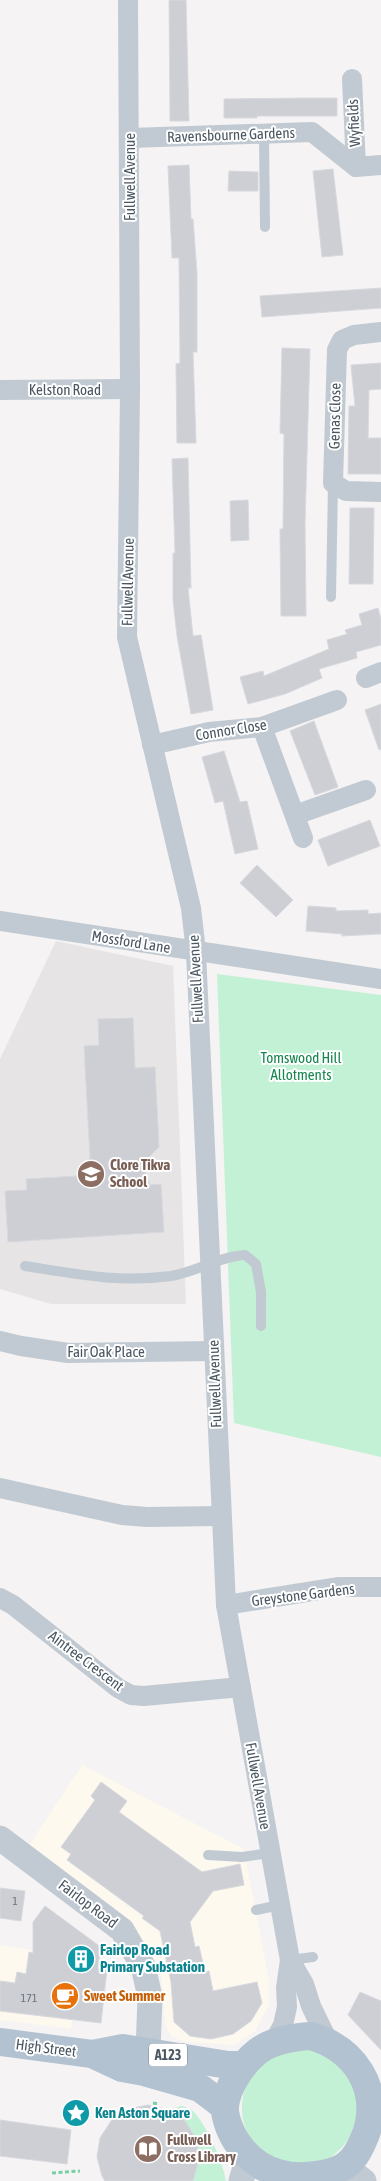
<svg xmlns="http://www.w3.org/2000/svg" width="381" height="2181" font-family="'Asap Condensed',sans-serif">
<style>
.commercial{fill:#fdf9ef}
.education{fill:#e6e4e5}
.green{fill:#c3f1d5}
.building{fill:#cdcfd5;stroke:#d7d9de}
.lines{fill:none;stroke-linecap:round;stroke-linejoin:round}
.path{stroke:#7ad0a6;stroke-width:3;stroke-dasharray:4 2.5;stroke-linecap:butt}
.service{stroke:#c1cad2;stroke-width:10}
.minor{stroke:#c1cad2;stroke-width:20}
.tertiary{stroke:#c1cad2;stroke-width:25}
.primary{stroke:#b3c2d1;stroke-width:28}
.labels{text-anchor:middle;stroke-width:4;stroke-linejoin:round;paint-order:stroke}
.number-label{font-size:12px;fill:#6b747e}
.shield{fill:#fff;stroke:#808990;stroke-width:1}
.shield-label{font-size:14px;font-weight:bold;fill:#4a5661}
.street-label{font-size:15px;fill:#4a5661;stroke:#fff}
.park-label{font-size:15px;fill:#17864f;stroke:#fff}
.education-label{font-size:15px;font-weight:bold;fill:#785e54;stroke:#fff;text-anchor:start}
.culture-label{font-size:15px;font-weight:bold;fill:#0d838f;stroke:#fff;text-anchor:start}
.food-label{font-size:15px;font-weight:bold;fill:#c56008;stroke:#fff;text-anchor:start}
</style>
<rect width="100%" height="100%" fill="#f5f3f3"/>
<!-- commercial -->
<g class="commercial">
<polygon points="82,1765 244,1849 269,1980 269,2005 255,2031 234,2045 186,2042 172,2037 165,2024 162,1979 153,1958 135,1928 28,1847"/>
<polygon points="0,1945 45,1952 79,1976 71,2029 0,2020"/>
</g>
<!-- education -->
<polygon class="education" points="56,941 173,966 186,1304 51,1304 0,1289 0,1059"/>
<!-- green -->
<g class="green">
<polygon points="217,974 381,995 381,1457 234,1423"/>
<path d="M297,2048C308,2049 321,2050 330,2056C334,2059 337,2064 340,2068C345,2073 352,2079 355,2085C366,2116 350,2152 318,2163C312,2165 302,2163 296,2163C282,2162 271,2161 261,2151C233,2126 237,2083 265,2060C272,2054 288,2051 297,2048Z"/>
<path d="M181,2106C185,2107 189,2108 192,2110C206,2123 223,2162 226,2181H192C196,2143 203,2134 169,2110Z"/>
</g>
<!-- building -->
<g class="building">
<polygon points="169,0 186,0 189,121 170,121"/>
<polygon points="306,98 337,98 337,116 257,116 257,118 224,118 224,99"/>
<polygon points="189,165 191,219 193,219 197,273 197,352 193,352 196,443 177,443 176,364 180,363 179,258 172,258 168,166"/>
<polygon points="333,169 343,255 322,257 313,171"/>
<polygon points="229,171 258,172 258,191 228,191"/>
<polygon points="381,288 381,308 262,317 260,296"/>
<polygon points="282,348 310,349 305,524 306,616 281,616 280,529 283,529 284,434 280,433"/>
<polygon points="381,363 381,389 369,390 368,438 381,438 381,474 348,474 349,406 355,406 351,365"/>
<polygon points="188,458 191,588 188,588 193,636 201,635 213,710 191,714 177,636 173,600 173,553 175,553 172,459"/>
<polygon points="248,500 249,540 231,541 230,501"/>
<polygon points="350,508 374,508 373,584 349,584"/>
<polygon points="378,608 381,619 381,645 356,652 357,658 319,669 322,678 285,694 248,704 240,677 263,671 264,676 329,649 327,640 347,634 345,630 362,625 359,614"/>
<polygon points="381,704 381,749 379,750 365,710"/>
<polygon points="314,721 338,787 315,795 290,731"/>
<polygon points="224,751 240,802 247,801 258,849 235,854 223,801 215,803 202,757"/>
<polygon points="370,820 380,846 328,866 318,840"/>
<polygon points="257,865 293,900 276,917 240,883"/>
<polygon points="308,906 336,908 336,911 368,910 368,914 381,913 381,934 342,936 342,934 306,931"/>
<polygon points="133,1018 135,1068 155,1067 159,1147 142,1164 150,1185 161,1184 164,1232 8,1242 5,1191 27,1190 26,1179 76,1176 90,1158 84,1046 99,1045 98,1019"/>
<polygon points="101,1782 127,1801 119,1812 202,1872 240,1864 244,1885 213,1891 190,1922 195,1947 199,1946 205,1972 209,1971 213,1991 257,1982 262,2003 251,2021 233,2034 211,2039 190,2036 174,2022 171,1982 160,1931 142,1918 144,1916 67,1860 71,1854 61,1847 95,1800 91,1796"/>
<polygon points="0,1888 25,1891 21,1921 0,1918"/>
<polygon points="45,1906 98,1945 100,1950 98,1968 107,1969 101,2023 0,2011 0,1981 15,1983 17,1972 26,1974 29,1952 33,1953 33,1922"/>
<polygon points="360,1992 381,2001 381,2050 348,2015"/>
<polygon points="148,2105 169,2110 186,2122 197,2141 199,2161 193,2181 105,2181 102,2176 97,2157 100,2138 111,2121 128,2109"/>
<polygon points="0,2120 71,2130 67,2164 0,2156"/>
</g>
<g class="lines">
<!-- path -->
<g class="path">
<polyline points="153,2103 158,2104"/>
<polyline points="104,2111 106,2112"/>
<polyline points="52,2173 80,2171"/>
</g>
<!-- service -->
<g class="service">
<polyline points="264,135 265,227"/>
<polyline points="331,597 333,483"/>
<path d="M25,1266C76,1274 118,1283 171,1276C196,1272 221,1256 245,1255L256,1264L261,1292V1326"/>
<polyline points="208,1855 242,1857 270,1853"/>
<polyline points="256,1910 280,1905"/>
<polyline points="290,1960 313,1957"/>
</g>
<!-- minor -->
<g class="minor">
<polyline points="128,0 130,389 127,637 191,908 196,952 226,1605 290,1960 286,1988 287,2007 283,2025 273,2043"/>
<polyline points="352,79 356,167"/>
<polyline points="130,138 312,132 356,167 381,165"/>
<polyline points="381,332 354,335 342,340 337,350 333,483 346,491 381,492"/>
<polyline points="0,390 130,389"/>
<polyline points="366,678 381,672"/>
<polyline points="262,727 303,838"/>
<polyline points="152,745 209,732 262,727 337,700"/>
<polyline points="295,815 366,790"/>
<polyline points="0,921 381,979"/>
<polyline points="0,1341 21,1346 68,1353 214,1351"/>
<polyline points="0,1488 122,1515 147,1517 221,1516"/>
<polyline points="0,1598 13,1605 118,1688 131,1695 144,1696 241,1687"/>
<polyline points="226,1605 338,1587 381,1587"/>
<polyline points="290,1960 304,1984 311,2006 328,2041"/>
</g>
<!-- tertiary -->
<g class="tertiary">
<polyline points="0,1838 122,1930 143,1966 150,1997 148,2051"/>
<polyline points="345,2166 364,2181"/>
<polyline points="241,2181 248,2158"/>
</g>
<!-- primary -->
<g class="primary">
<path d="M311,2036C355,2049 381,2088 366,2134C361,2146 356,2158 346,2165C341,2169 334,2171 328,2173C294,2181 260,2175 239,2145C232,2136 224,2118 225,2106C227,2087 242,2064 257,2052C272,2040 293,2037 311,2036Z"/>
<polyline points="0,2042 92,2054 122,2068 144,2072 200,2088 225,2107"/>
<polyline points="92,2054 123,2048 228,2065 244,2065"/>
</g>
</g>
<!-- icons -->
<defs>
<symbol id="school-disc" viewBox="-11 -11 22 22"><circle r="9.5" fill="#8d6e63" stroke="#fff"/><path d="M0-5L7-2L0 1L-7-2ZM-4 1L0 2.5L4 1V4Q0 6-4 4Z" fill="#fff"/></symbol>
<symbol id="building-disc" viewBox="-11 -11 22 22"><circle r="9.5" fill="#0f9aa8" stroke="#fff"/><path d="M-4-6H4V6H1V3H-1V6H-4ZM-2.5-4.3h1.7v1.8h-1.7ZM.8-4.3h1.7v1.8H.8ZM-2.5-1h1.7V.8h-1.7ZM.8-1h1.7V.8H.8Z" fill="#fff"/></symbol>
<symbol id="cafe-disc" viewBox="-11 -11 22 22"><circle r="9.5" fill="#e8710a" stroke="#fff"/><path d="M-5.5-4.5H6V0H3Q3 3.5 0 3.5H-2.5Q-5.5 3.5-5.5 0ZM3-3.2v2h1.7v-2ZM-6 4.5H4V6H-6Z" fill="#fff"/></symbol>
<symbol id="sight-disc" viewBox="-11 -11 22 22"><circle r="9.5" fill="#0f9aa8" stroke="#fff"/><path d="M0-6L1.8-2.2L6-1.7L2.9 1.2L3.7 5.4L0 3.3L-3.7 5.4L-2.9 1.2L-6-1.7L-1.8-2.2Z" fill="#fff"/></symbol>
<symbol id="library-disc" viewBox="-11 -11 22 22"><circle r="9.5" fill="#8d6e63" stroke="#fff"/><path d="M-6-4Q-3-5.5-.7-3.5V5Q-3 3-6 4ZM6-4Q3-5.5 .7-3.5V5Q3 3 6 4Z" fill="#fff"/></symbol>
</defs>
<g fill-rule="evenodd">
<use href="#school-disc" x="75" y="1158" width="32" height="32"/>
<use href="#building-disc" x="65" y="1943" width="32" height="32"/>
<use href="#cafe-disc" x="49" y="1980" width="32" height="32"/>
<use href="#sight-disc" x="60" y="2097" width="32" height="32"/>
<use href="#library-disc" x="132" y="2133" width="32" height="32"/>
</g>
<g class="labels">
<!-- number labels -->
<g class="number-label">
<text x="15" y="1905">1</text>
<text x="29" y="2002">171</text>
</g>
<!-- shield labels -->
<rect class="shield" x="149" y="2043.5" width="38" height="23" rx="4"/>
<g class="shield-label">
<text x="168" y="2060">A123</text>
</g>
<!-- street labels -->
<g class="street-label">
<text transform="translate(354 123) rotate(-93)" y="5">Wyfields</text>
<text transform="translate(231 135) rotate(-2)" y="5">Ravensbourne Gardens</text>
<text transform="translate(130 177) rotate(-90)" y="5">Fullwell Avenue</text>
<text x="65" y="395">Kelston Road</text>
<text transform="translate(335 416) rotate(-89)" y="5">Genas Close</text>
<text transform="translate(128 582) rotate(-89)" y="5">Fullwell Avenue</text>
<text transform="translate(231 730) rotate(-9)" y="5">Connor Close</text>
<text transform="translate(131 942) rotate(9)" y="5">Mossford Lane</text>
<text transform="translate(196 979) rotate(-93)" y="5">Fullwell Avenue</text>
<text x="106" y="1357">Fair Oak Place</text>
<text transform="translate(215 1384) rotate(-92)" y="5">Fullwell Avenue</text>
<text transform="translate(303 1595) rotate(-7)" y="5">Greystone Gardens</text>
<text transform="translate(86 1661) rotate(37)" y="5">Aintree Crescent</text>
<text transform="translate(258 1786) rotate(80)" y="5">Fullwell Avenue</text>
<text transform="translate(88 1904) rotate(37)" y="5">Fairlop Road</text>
<text transform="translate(46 2048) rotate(7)" y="5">High Street</text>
</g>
<!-- park labels -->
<g class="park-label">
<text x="301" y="1063">Tomswood Hill<tspan x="301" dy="17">Allotments</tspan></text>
</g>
<!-- education labels -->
<g class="education-label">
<text x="110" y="1170">Clore Tikva<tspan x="110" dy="17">School</tspan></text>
<text x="167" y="2145">Fullwell<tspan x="167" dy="17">Cross Library</tspan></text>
</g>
<!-- culture labels -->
<g class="culture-label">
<text x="100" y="1955">Fairlop Road<tspan x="100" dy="17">Primary Substation</tspan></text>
<text x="95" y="2118">Ken Aston Square</text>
</g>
<!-- food labels -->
<g class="food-label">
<text x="84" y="2001">Sweet Summer</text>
</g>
</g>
</svg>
